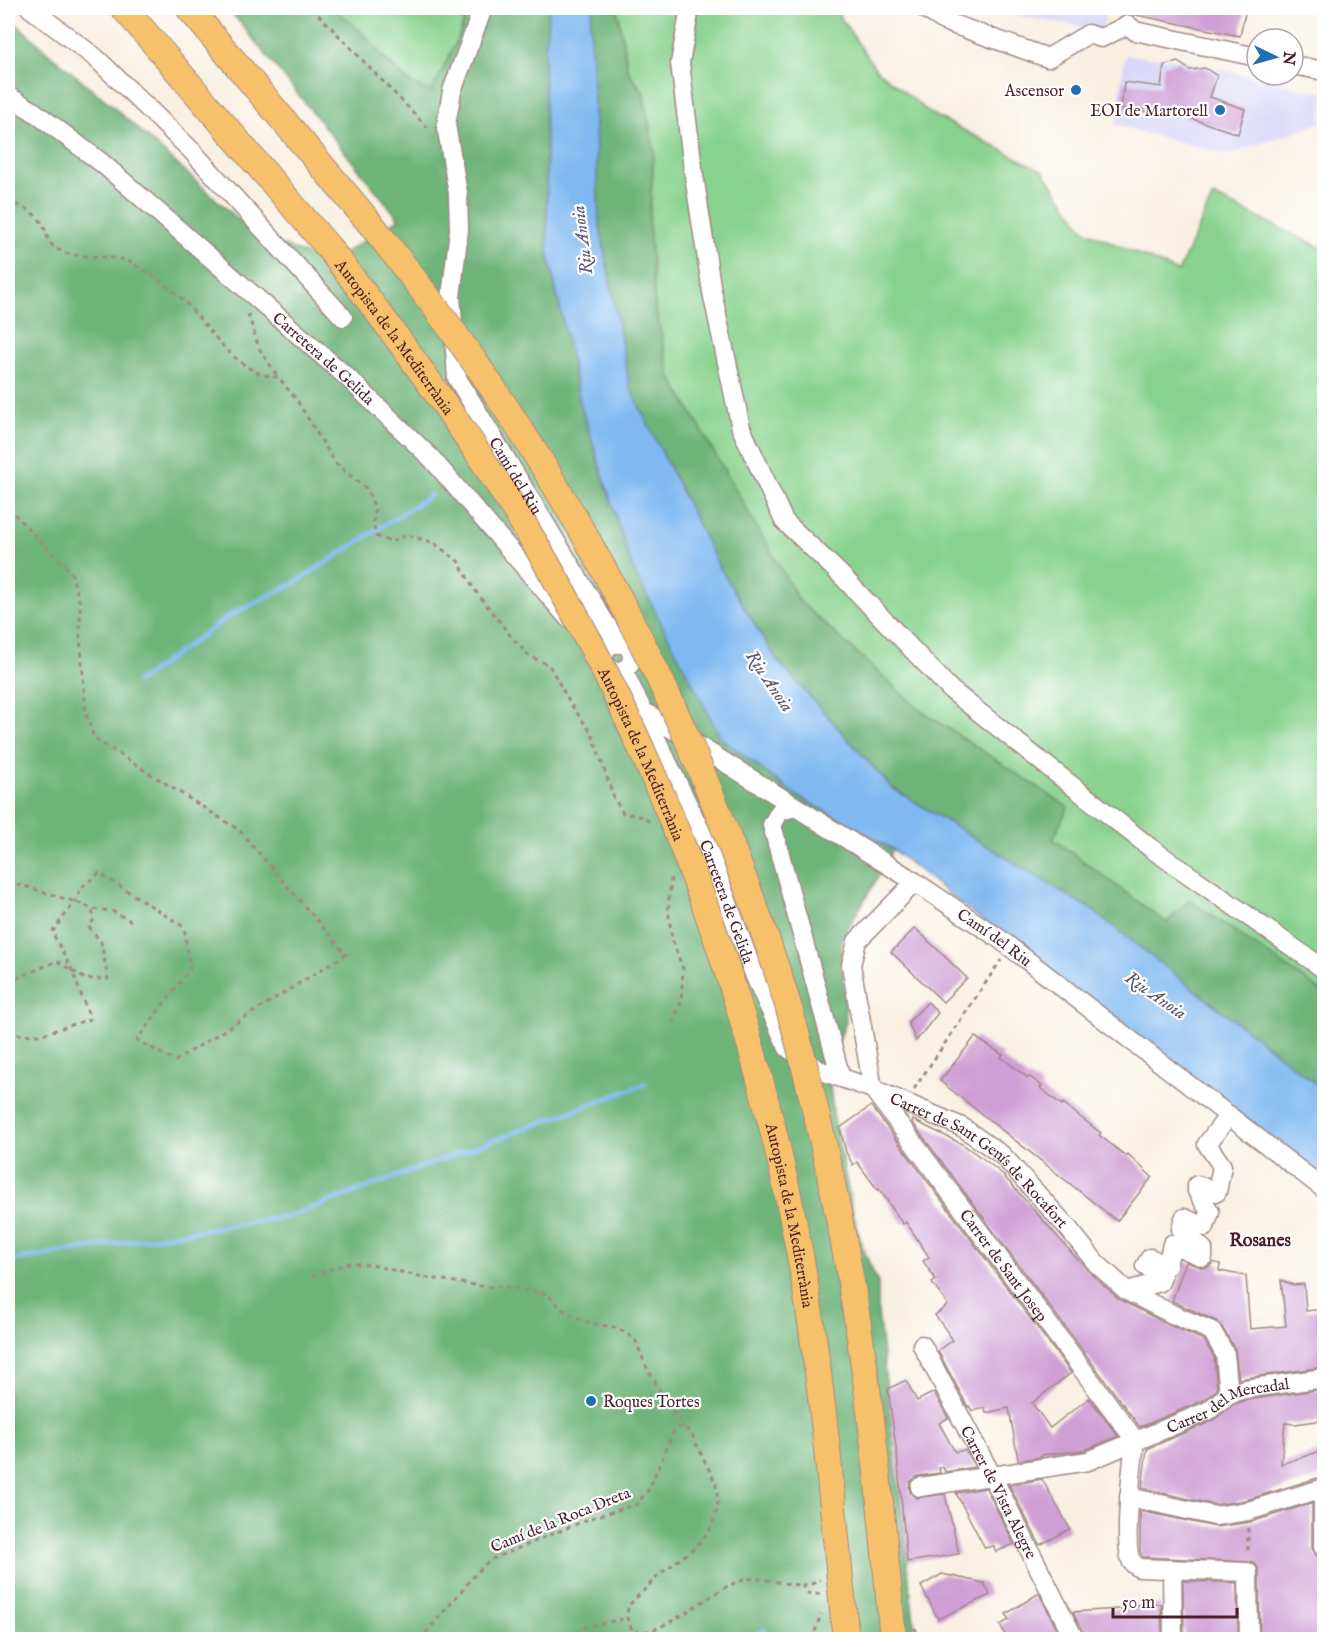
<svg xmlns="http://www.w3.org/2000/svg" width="1332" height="1647" font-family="'IM FELL English',serif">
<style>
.built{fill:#d8d7f8}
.green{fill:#88d28e;stroke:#69785c;stroke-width:1.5}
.forest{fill:#6eb479;stroke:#5c6a52;stroke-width:1.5}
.water{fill:#80b9f1;stroke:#656c8e;stroke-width:1.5}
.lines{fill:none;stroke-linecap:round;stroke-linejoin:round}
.stream{stroke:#80b9f1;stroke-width:5}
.building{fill:#ce9ed4}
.minor-casing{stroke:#a28886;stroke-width:21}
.highway-casing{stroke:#a28886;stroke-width:28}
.path{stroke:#a28886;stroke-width:3;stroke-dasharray:4.5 4.5;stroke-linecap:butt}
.minor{stroke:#fff;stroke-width:18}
.highway{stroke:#f6c16b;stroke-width:26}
.highway-bridge-casing{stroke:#a28886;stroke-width:28;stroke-linecap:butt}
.highway-bridge{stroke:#f6c16b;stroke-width:26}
.poi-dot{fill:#1f6fb2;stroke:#fff;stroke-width:2}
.labels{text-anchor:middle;stroke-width:4.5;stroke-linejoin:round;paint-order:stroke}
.poi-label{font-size:16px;fill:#4a1f2b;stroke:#fff;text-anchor:end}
.street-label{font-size:16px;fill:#4a1f2b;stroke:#fff}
.water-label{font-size:18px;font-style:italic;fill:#5d5570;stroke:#fff}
.neighbourhood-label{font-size:18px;font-weight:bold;fill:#4a1f2b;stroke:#fff}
</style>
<rect width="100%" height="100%" fill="#fff"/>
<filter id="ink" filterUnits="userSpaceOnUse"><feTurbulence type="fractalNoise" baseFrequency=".0167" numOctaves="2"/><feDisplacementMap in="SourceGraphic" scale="12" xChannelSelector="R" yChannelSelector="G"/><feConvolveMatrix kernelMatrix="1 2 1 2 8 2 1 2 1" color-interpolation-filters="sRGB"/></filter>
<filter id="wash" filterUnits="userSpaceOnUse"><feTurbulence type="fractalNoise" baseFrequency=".008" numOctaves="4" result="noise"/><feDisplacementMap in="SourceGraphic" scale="24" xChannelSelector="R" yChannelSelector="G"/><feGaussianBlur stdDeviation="1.35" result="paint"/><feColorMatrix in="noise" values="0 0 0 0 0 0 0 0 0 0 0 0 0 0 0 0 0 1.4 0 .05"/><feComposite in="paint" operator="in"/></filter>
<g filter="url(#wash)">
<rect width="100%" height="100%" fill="#f9f0e2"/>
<!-- built -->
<g class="built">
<polygon points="974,8 1107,8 1102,30"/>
<polygon points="1125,55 1177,60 1324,93 1320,123 1227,155 1116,125"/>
</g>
<!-- green -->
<g class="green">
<polygon points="332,8 467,8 461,32 432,91 420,90 410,83"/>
<polygon points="617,8 834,8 875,68 930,113 1043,171 1084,230 1178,272 1213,196 1324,249 1324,993 1189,900 1167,923 1053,839 1067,807 920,710 799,601 670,375 655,307 649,224 654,152 643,92 628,71"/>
</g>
<!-- forest -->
<g class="forest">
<path d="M228,8H332C344,16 358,28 368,39C385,59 404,87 432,91L461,32L467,8H549L544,60L548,253L581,406L632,567L794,794L892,849L888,860L841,940L846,1022L828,1069L834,1121L847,1184L862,1247L878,1283V1312L916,1639H8V16L52,56L108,102L256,235L328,263L399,219Z"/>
<polygon points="593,8 617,8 628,71 643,92 654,152 649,224 655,307 670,375 799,601 920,710 1068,807 1053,839 1167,923 1189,900 1324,993 1324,1090 1092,910 892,788 776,659 718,565 630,388 599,222 590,20"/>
</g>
<!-- water -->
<polygon class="water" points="549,8 593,8 590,20 599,222 630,388 718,565 776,659 892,788 1092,910 1324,1090 1324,1178 992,928 892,849 794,794 721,738 632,567 581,406 548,253 544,60"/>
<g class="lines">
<!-- stream -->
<g class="stream">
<polyline points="137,682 232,614 293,584 431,495"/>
<polyline points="8,1261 290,1216 645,1084"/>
<polyline points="749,1640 764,1630"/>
</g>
</g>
<g id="blocks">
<!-- building -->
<g class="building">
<polygon points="1132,8 1246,8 1240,36 1131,14"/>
<polygon points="1178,62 1190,70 1205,68 1217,76 1210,97 1245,109 1238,134 1181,115 1121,109 1124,82 1161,87 1164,65"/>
<polygon points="915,928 967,978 943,1002 891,952"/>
<polygon points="928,1002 938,1013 916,1041 908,1022"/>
<polygon points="975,1037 1003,1055 1001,1057 1028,1078 1030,1077 1042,1086 1040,1088 1062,1105 1063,1103 1079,1116 1101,1133 1099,1135 1126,1156 1128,1154 1152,1177 1117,1221 940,1081"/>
<polygon points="871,1106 1071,1373 1032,1403 1050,1428 1089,1398 1118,1436 1085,1450 1042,1455 1042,1457 1018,1460 1009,1408 986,1413 985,1408 972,1411 969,1406 968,1407 938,1351 953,1340 935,1315 948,1305 932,1283 936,1280 923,1261 929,1257 906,1222 903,1224 879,1189 878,1190 857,1162 853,1165 846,1152 840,1128"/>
<polygon points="913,1120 962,1144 989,1163 1002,1174 1088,1271 1120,1300 1169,1325 1204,1340 1214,1357 1217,1389 1202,1401 1140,1427 912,1122"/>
<polygon points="1186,1262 1204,1268 1210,1266 1213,1262 1220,1264 1219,1271 1246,1276 1250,1329 1286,1326 1281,1280 1293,1285 1304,1284 1306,1311 1324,1309 1324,1367 1239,1379 1235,1349 1221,1325 1216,1321 1172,1301"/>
<polygon points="906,1380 917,1401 934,1392 948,1418 939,1423 955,1452 965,1450 975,1467 945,1472 943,1467 939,1468 940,1473 918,1476 910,1482 909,1488 911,1494 916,1498 945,1494 959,1554 907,1562 897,1455 888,1389"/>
<polygon points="1324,1389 1324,1420 1295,1424 1285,1423 1281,1464 1324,1450 1324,1476 1246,1500 1215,1505 1142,1488 1147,1449 1212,1421 1234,1404 1247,1400"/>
<polygon points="1042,1479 1070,1529 1040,1545 1009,1485"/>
<polygon points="986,1488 1014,1544 996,1552 994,1546 985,1548 956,1493"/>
<polygon points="1312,1503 1312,1548 1317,1556 1324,1558 1324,1640 1260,1640 1259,1572 1257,1566 1253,1562 1143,1557 1140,1551 1140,1511 1216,1527 1251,1522"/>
<polygon points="942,1574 984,1583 990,1595 938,1619 921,1586"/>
<polygon points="1183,1581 1237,1583 1238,1640 1184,1640"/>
<polygon points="1039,1593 1062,1640 1008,1640 1000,1625 1009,1620 1006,1614"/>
<polygon points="1161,1604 1162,1640 1086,1640 1073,1612 1133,1608 1133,1605"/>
</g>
</g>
</g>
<g filter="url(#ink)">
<use href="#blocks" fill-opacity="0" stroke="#a28886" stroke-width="1.5"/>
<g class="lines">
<defs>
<g id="minor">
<polyline points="30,8 96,58 192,151 343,317"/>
<path id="s1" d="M483,8L452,91L446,125L458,193L459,230L451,297L457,378L618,644"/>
<polyline points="690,8 680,63 693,169 712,292 741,428 784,521 839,573 951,690 1152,849 1324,969"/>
<polyline points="924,8 944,21 1048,58 1088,34 1101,38 1128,25"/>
<polyline points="1128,25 1135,31 1257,57"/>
<polyline points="1293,65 1324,71"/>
<path id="s2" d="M8,96L33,111L102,163L348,378L432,459L568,618"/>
<circle cx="618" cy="657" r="14"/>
<path id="s3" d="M623,670L705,840L755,977L788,1048L819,1070L873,1089L962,1127L1002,1155L1068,1228L1096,1263L1127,1291L1174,1315L1212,1331L1225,1354L1229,1394"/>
<path id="s4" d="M645,712L915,882L997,937L1324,1189"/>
<polyline points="795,807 780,811 772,825 841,1078"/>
<path id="s5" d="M915,882L857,941L851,965L873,1089L1135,1440"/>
<polyline points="1127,1291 1160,1282 1162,1277 1145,1266 1150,1258 1167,1266 1172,1244 1203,1257 1203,1249 1181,1229 1184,1218 1205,1227 1210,1212 1197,1191 1197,1185 1217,1192 1222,1166 1207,1144 1229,1115"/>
<path id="s6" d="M922,1345L992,1476L1075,1640"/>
<path d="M1135,1440C1133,1461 1122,1548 1132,1562C1133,1564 1138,1567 1139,1568L1248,1572L1249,1640"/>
<path id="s7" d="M920,1487L1088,1461L1208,1411L1229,1394L1245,1389L1324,1378"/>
<polyline points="1129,1497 1215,1516 1248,1511 1324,1488"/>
<polyline points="1323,1547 1323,1488"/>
<polyline points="1172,1569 1173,1640"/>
</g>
<g id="highway">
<polyline points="124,8 328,247"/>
<polyline points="189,8 374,228"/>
</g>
</defs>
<!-- minor casing -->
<use href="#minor" class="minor-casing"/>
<!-- highway casing -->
<use href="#highway" class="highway-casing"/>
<!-- path -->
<g class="path">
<polyline points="312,8 429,129"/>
<path d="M8,201C18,205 31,210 39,219C49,230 43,243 61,251C78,259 107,255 125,260C138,264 175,291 185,302C209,327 239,377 278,377L296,399L336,464L366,488L375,508L373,522L376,536L391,542L407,535L434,543L458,561L474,589L510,635L529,656L549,665L570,703L592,734L614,798L623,813L643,817L650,822"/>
<polyline points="248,314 259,348 278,377"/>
<polyline points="671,878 668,909 672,939 683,969 681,1002 672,1027"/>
<polyline points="8,887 21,885 85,905 91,909 112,911 131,921"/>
<polyline points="8,982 57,961 85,979 108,979 101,942 89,927 95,918 91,909"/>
<polyline points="8,1034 40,1035 90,1019 73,972 52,932 75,902 81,888 99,873 184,927 190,969 137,1040 175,1061 346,954 239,830 94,738 86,714 80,636 80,603 71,572 8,508"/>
<polyline points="914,1089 1001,960"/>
<polyline points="312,1276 349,1263 372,1265 418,1276 486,1287 508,1287 547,1294 563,1310 582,1321 617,1328 635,1339 646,1366 663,1396 684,1428"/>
<polyline points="1248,1528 1248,1554"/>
<polyline points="802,1585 809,1594 820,1594"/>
<polyline points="914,1628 925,1640"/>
<path d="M420,1640L480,1569L490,1560L591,1518L637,1504L649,1489L675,1428C682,1427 685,1428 691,1433L716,1484L718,1502L715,1517L709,1531L693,1549L660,1574L628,1606L627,1618L632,1630C656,1641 706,1596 730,1585C735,1583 742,1580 747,1579C769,1576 802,1593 820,1580"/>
<polyline points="570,1640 582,1628 627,1618"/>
<polyline points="812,1640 821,1614"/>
</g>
<!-- minor -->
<use href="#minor" class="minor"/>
<!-- highway -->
<use href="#highway" class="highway"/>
<defs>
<g id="highway-bridge">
<path d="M374,228C422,288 468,350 510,414C603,555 680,708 739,866C762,925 784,986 800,1048C823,1137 843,1228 857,1319C874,1425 883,1532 893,1640"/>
<path id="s8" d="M328,247C397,335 462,425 521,520C657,744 752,997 800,1255C823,1382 833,1511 846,1640"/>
</g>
</defs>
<!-- highway-bridge casing -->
<use href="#highway-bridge" class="highway-bridge-casing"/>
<!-- highway-bridge -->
<use href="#highway-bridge" class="highway-bridge"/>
</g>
</g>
<!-- markers -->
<g class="poi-dot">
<circle cx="1076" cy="90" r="6"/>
<circle cx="1220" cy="110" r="6"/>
<circle cx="591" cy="1401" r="6"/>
</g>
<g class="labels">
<!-- poi labels -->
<g class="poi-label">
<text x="1064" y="96">Ascensor</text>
<text x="1208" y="116">EOI de Martorell</text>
<text x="603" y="1407" text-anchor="start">Roques Tortes</text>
</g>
<!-- street labels -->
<g class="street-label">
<text dy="6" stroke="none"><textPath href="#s8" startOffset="112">Autopista de la Mediterrània</textPath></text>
<text dy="6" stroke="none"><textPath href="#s2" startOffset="411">Carretera de Gelida</textPath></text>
<text dy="6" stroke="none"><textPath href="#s1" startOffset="492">Camí del Riu</textPath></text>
<text dy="6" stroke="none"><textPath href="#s8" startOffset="598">Autopista de la Mediterrània</textPath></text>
<text dy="6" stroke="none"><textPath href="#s3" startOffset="254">Carretera de Gelida</textPath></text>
<text dy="6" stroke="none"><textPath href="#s4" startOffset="416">Camí del Riu</textPath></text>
<text dy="6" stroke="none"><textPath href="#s3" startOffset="638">Carrer de Sant Genís de Rocafort</textPath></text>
<text dy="6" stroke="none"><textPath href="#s8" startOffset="1084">Autopista de la Mediterrània</textPath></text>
<text dy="6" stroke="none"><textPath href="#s5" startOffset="453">Carrer de Sant Josep</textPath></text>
<text dy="6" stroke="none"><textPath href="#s7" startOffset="322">Carrer del Mercadal</textPath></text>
<text dy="6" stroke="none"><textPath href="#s6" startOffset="166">Carrer de Vista Alegre</textPath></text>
<text transform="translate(560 1519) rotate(-22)" y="6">Camí de la Roca Dreta</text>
</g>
<!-- water labels -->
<g class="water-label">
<text transform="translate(582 240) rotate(-97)" y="6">Riu Anoia</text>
<text transform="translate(770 681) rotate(56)" y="6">Riu Anoia</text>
<text transform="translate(1156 995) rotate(35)" y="6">Riu Anoia</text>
</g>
<!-- neighbourhood labels -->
<g class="neighbourhood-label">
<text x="1260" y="1246">Rosanes</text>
</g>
</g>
<!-- margin -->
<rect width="1332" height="1647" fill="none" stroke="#fff" stroke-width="30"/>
<!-- north arrow -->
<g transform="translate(1275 57) rotate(95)"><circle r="28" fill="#ffffff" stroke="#b7a5aa" stroke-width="1.5"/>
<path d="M0-4.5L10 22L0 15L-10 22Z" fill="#1f6fb2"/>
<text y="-9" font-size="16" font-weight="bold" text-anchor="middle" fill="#4a1f2b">N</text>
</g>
<!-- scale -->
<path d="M1113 1608v9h124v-9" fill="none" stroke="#4a1f2b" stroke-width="3"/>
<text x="1122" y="1608" font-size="18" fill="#4a1f2b" stroke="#ffffff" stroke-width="4.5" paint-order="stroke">50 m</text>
</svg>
